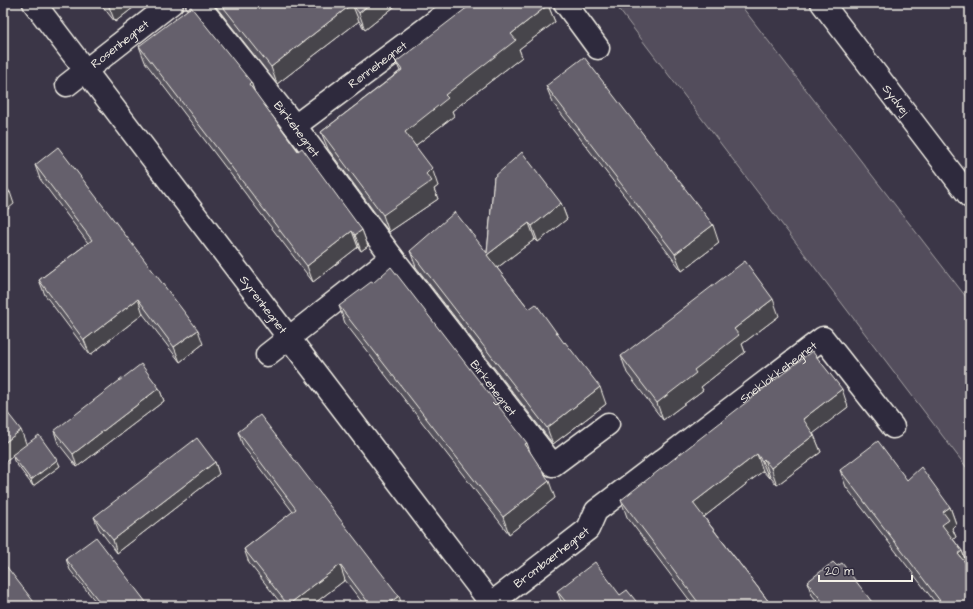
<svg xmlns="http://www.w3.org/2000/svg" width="973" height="609" font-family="'Architects Daughter',sans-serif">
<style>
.green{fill:#534e5c;stroke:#a4a0a2}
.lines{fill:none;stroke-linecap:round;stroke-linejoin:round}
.minor-casing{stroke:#f4f1e8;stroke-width:25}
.major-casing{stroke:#f4f1e8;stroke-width:25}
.minor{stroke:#2f2a3d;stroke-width:22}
.major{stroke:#2f2a3d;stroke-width:22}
.wall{fill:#57535d;stroke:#f4f1e8}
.shaded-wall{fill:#47444c;stroke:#f4f1e8}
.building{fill:#65616c;stroke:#f4f1e8}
.labels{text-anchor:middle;stroke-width:3.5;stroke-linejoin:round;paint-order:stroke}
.street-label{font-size:12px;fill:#f4f1e8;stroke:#2f2a3d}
</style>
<rect width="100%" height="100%" fill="#3b3647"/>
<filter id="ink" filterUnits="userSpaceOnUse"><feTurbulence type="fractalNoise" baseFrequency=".025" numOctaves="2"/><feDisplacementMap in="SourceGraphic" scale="8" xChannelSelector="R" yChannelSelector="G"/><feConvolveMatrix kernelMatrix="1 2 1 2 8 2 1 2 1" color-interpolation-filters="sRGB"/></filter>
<g filter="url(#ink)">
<!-- green -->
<polygon class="green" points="614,3 739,3 970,302 970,472"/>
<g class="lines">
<defs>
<g id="minor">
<path id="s1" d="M34,3L493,606"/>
<path id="s2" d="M197,3L295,126L392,257L553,465L608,424"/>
<polyline points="565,3 598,48"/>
<path id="s3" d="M67,85L172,3"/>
<path id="s4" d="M295,126L460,3"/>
<polyline points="267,355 392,257"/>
<path id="s5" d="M488,606L588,529L596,511L823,338L893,427"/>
</g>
<g id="major">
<path id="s6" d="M822,3L970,197"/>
</g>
</defs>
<!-- minor casing -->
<use href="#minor" class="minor-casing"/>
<!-- major casing -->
<use href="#major" class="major-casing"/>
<!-- minor -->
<use href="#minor" class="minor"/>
<!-- major -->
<use href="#major" class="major"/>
</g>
<!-- wall -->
<g class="wall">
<polygon points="100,3 139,3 115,22"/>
<polygon points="215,3 399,3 365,30 359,21 277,84 217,8"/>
<polygon points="548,5 555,22 519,49 522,57 452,111 454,116 415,146 438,186 434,189 438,199 389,232 328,149 321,132 400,71 396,62"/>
<polygon points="139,46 251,82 255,93 298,151 362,230 368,246 361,251 358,247 313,282 145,62"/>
<polygon points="546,86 719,243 682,271 553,103"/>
<polygon points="35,165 203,344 180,362 143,314 90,355 45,295 39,280 88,243 40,179"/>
<polygon points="494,177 561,203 567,219 538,242 535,239 497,268 529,309 606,404 553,444 416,267 410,251 487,253"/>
<polygon points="339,306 530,452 555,498 509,534 345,323"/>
<polygon points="779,316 742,344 745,352 701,387 703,390 663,420 627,373 621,356"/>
<polygon points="159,388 164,401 77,467 58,443 54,431"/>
<polygon points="3,407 26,444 57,460 60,466 33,486 14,461 13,456 3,464"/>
<polygon points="848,407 813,433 821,452 777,485 770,477 769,478 763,471 704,517 772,606 694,606 627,517 621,500"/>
<polygon points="238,432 402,606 365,606 345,580 311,606 283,606 249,563 244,549 293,512 243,446"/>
<polygon points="215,462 219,474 117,553 99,529 94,517"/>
<polygon points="840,470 907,480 950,507 956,524 952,528 956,537 953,539 962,551 967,564 970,606 938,606 846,487"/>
<polygon points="66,559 149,606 96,602 70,570"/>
<polygon points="837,566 875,606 821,606 812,595 807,582"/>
<polygon points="557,591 620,595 640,606 563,606"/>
</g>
<!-- shaded-wall -->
<g class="shaded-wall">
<polygon points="110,3 139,3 115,22 108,4"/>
<polygon points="371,3 399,3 365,30 359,13"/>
<polygon points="352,4 359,21 277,84 271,67"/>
<polygon points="548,5 555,22 519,49 522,57 452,111 454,116 411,149 405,132 511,34"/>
<polygon points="251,82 257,99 249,84"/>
<polygon points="432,168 438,186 434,189 438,199 389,232 383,215 426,174"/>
<polygon points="10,192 14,204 3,213 3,197"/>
<polygon points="561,203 567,219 538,242 532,226"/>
<polygon points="529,223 535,239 493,271 487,255"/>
<polygon points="713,225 719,243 682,271 675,254"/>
<polygon points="362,230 368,246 361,251 355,235"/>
<polygon points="352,231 358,247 313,282 307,266"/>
<polygon points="138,299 143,314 90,355 84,340"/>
<polygon points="773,299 779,316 742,344 745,352 701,387 703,390 663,420 657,403 694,370 734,329"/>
<polygon points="198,330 203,344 180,362 174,347"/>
<polygon points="600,387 606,404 553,444 547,428"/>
<polygon points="159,388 164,401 77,467 73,454"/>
<polygon points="842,389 848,407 809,437 803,419"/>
<polygon points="21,430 27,446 12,455 13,456 3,464 3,444"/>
<polygon points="814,435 821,452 777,485 771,468"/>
<polygon points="527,443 533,460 525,444"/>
<polygon points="757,454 763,471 700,520 693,503"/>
<polygon points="764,459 770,477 769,478 762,461"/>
<polygon points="57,460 60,466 33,486 31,480"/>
<polygon points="215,462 219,474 117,553 113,540"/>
<polygon points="549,481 555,498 509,534 503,517"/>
<polygon points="950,507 956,524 952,528 956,537 949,543 942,525 943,512"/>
<polygon points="962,551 968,568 958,554"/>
<polygon points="340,565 345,580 311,606 289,606 288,605"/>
<polygon points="399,596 402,606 385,606"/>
</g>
<!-- building -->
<g class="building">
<polygon points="220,3 371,3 359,13 352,4 271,67"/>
<polygon points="473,3 547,3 548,5 511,34 516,40 445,95 448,98 405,132 432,168 426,174 432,181 383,215 321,132 402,70 396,62"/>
<polygon points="191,7 251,82 249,84 298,151 302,148 362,230 355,235 352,231 307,266 139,46"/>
<polygon points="584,57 713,225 675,254 546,86"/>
<polygon points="58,147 198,330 174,347 138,299 84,340 39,280 92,240 35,165"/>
<polygon points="522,152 561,203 532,226 529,223 487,255 529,309 536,304 564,343 565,342 600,387 547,428 410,251 455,212 487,253 494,177"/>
<polygon points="3,183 10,192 3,197"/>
<polygon points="745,261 773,299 734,329 739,335 694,370 696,373 657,403 621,356"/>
<polygon points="391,267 527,443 525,444 549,481 503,517 339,306 371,282 373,283"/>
<polygon points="812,351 842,389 803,419 814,435 771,468 764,459 762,461 757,454 693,503 772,606 701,606 621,500"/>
<polygon points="141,364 159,388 73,454 54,431"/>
<polygon points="3,407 21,430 3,444"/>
<polygon points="260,415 399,596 385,606 371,606 340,565 288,605 244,549 296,509 238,432"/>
<polygon points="39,435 57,460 31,480 12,455"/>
<polygon points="197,438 215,462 113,540 94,517"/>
<polygon points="878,441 907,480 921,467 950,507 943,512 949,520 942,525 962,551 958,554 970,568 970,606 944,606 840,470"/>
<polygon points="96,537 149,606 91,606 98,600 66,559"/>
<polygon points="3,562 37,606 3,606"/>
<polygon points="595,562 620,595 627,590 640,606 569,606 557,591"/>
<polygon points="833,562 837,566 842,563 875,606 826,606 807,582"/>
</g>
</g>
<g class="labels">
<!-- street labels -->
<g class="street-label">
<text dy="4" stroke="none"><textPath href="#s3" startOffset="67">Rosenhegnet</textPath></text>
<text dy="4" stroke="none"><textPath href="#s4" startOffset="103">Rønnehegnet</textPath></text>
<text dy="4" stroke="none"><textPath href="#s6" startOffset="122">Sydvej</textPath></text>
<text dy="4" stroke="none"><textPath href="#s2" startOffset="161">Birkehegnet</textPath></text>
<text dy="4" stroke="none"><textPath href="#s1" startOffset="379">Syrenhegnet</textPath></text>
<text dy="4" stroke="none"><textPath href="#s5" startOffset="375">Sneklokkehegnet</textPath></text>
<text dy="4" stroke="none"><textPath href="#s2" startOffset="486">Birkehegnet</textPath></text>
<text dy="4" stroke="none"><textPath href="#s5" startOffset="80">Brombærhegnet</textPath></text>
</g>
</g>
<!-- margin -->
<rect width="973" height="609" fill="none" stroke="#2f2a3d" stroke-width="16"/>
<rect x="8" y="8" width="957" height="593" fill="none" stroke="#f4f1e8" stroke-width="1.5" filter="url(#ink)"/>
<!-- scale -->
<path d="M819 575v6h93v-6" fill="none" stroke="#f4f1e8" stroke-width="2"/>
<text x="825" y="575" font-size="12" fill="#f4f1e8" stroke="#2f2a3d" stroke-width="3" paint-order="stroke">20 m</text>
</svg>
